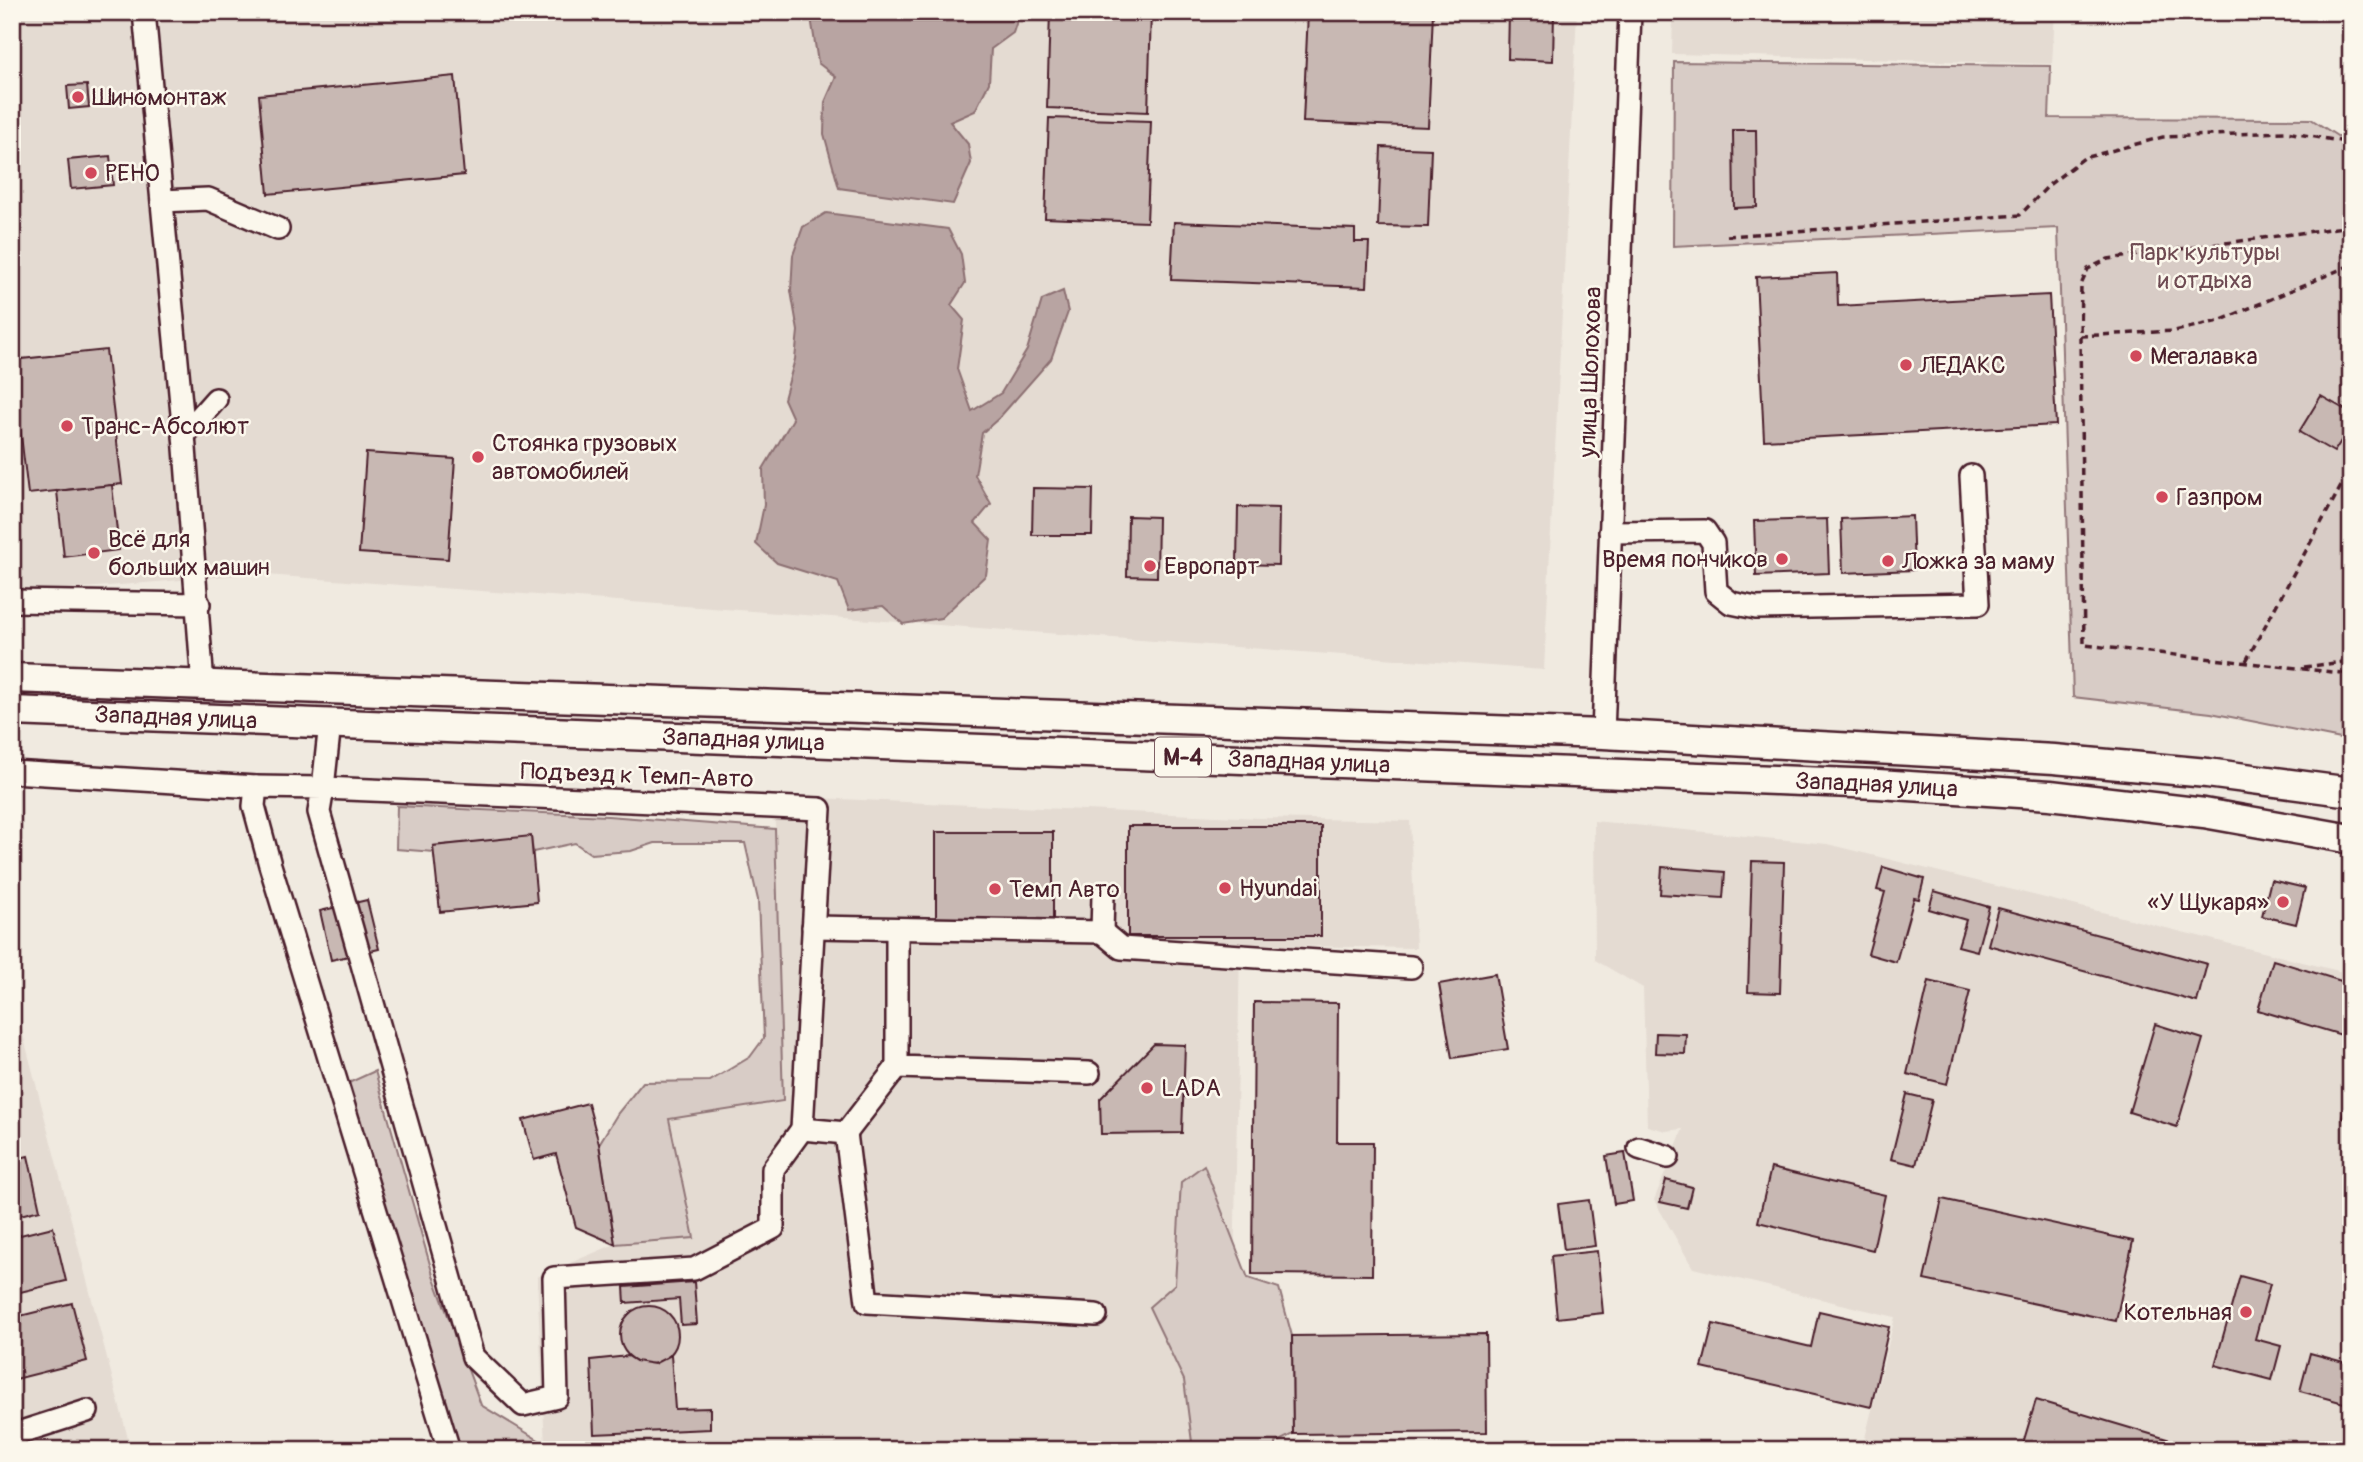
<svg xmlns="http://www.w3.org/2000/svg" width="2363" height="1462" font-family="Pangolin,sans-serif">
<style>
.built{fill:#e4dbd2}
.green{fill:#d8ccc6;stroke:#917678;stroke-width:2}
.water{fill:#b8a4a2;stroke:#8c6f72;stroke-width:2}
.building{fill:#c8b8b3;stroke:#4a1f2b;stroke-width:2}
.lines{fill:none;stroke-linecap:round;stroke-linejoin:round}
.minor-casing{stroke:#4a1f2b;stroke-width:26}
.major-casing{stroke:#4a1f2b;stroke-width:33}
.path{stroke:#4a1f2b;stroke-width:3.5;stroke-dasharray:7 5;stroke-linecap:butt}
.minor{stroke:#fbf7ec;stroke-width:21}
.major{stroke:#fbf7ec;stroke-width:28}
.poi-dot{fill:#d1495b;stroke:#fbf7ec;stroke-width:2.5}
.labels{text-anchor:middle;stroke-width:5;stroke-linejoin:round;paint-order:stroke}
.shield{fill:#fbf7ec;stroke:#7f6065;stroke-width:2}
.shield-label{font-size:23px;font-weight:bold;fill:#4a1f2b}
.poi-label{font-size:24px;fill:#4a1f2b;stroke:#fbf7ec;text-anchor:start}
.park-label{font-size:24px;fill:#6e4a52;stroke:#fbf7ec}
.street-label{font-size:24px;fill:#4a1f2b;stroke:#fbf7ec}
</style>
<rect width="100%" height="100%" fill="#f0eae0"/>
<filter id="ink" filterUnits="userSpaceOnUse"><feTurbulence type="fractalNoise" baseFrequency=".0143" numOctaves="2"/><feDisplacementMap in="SourceGraphic" scale="14" xChannelSelector="R" yChannelSelector="G"/><feConvolveMatrix kernelMatrix="1 2 1 2 8 2 1 2 1" color-interpolation-filters="sRGB"/></filter>
<g filter="url(#ink)">
<!-- built -->
<g class="built">
<polygon points="12,12 1577,12 1544,670 253,574 12,594"/>
<polygon points="1673,12 2055,12 2052,64 1672,54"/>
<polygon points="774,796 1260,818 1410,821 1416,948 1240,945 1231,1450 555,1450 545,1446 537,1277 615,1244 694,1238 669,1119 783,1101"/>
<polygon points="1594,821 1827,844 2351,974 2351,1450 1862,1450 1895,1317 1693,1268 1654,1200 1683,1129 1666,1131 1647,1126 1643,988 1595,960"/>
<polygon points="12,992 131,1450 12,1450"/>
</g>
<!-- green -->
<g class="green">
<polygon points="1674,62 2051,66 2049,118 2311,119 2351,145 2351,741 2211,713 2073,697 2058,228 1673,246"/>
<polygon points="397,806 608,816 775,829 783,1101 669,1119 694,1238 615,1244 599,1144 618,1113 643,1082 710,1081 750,1057 764,1038 758,900 745,843 655,843 631,851 591,854 575,843 533,852 531,837 433,846 434,852 396,849"/>
<polygon points="375,1071 433,1275 481,1405 555,1450 447,1450 344,1085"/>
<polygon points="1204,1165 1248,1278 1279,1288 1292,1336 1293,1434 1275,1443 1276,1450 1193,1450 1184,1380 1149,1307 1175,1284 1181,1182"/>
</g>
<!-- water -->
<g class="water">
<polygon points="815,12 1020,12 1013,33 991,49 989,83 975,111 950,122 968,144 971,163 953,204 839,188 824,134 825,102 836,77 818,63 811,17"/>
<polygon points="826,213 948,229 961,254 965,283 951,305 964,320 957,369 972,411 1001,393 1027,350 1042,300 1063,291 1068,312 1051,359 999,418 982,433 975,475 991,504 975,523 991,540 986,575 941,618 903,624 883,606 849,610 838,582 777,563 756,544 764,505 763,469 793,419 784,399 795,359 798,331 791,291 793,255 803,227"/>
</g>
<!-- building -->
<g class="building">
<polygon points="1050,12 1151,12 1148,112 1047,108"/>
<polygon points="1308,12 1433,12 1428,127 1303,122"/>
<polygon points="1509,12 1554,12 1553,61 1508,59"/>
<polygon points="12,53 15,53 18,112 12,112"/>
<polygon points="455,76 464,175 268,194 259,95"/>
<polygon points="87,85 89,107 69,109 67,86"/>
<polygon points="1049,118 1151,121 1147,222 1045,218"/>
<polygon points="1733,130 1756,130 1757,207 1734,208"/>
<polygon points="1381,147 1431,149 1428,227 1378,226"/>
<polygon points="110,156 113,185 71,189 68,160"/>
<polygon points="1174,222 1355,229 1355,242 1369,242 1367,287 1171,280"/>
<polygon points="1837,273 1838,306 2049,295 2056,425 1764,440 1756,277"/>
<polygon points="106,350 122,484 28,494 12,360"/>
<polygon points="2321,396 2351,413 2351,425 2334,452 2299,432"/>
<polygon points="366,453 455,459 448,559 359,553"/>
<polygon points="112,485 119,550 64,557 57,491"/>
<polygon points="1033,488 1093,489 1092,535 1032,535"/>
<polygon points="1238,507 1279,508 1278,565 1237,564"/>
<polygon points="1128,516 1158,517 1157,577 1127,576"/>
<polygon points="1912,516 1914,570 1843,573 1841,519"/>
<polygon points="1827,519 1829,573 1756,576 1754,521"/>
<rect x="1128" y="826" width="193" height="110"/>
<rect x="936" y="832" width="117" height="89"/>
<polygon points="531,836 537,902 440,912 433,846"/>
<polygon points="1752,861 1784,862 1780,993 1748,992"/>
<polygon points="1662,867 1725,872 1723,898 1660,894"/>
<polygon points="1883,867 1924,879 1919,899 1914,898 1896,962 1868,954 1885,892 1877,890"/>
<polygon points="2271,880 2305,888 2296,924 2262,916"/>
<polygon points="1934,891 1989,907 1977,951 1958,946 1966,920 1929,909"/>
<polygon points="367,900 379,949 331,960 320,911"/>
<polygon points="1998,908 2207,964 2197,1002 1988,945"/>
<polygon points="2273,960 2351,984 2351,1017 2345,1036 2258,1010"/>
<polygon points="1495,974 1508,1049 1452,1058 1439,984"/>
<polygon points="1929,981 1970,991 1947,1084 1907,1074"/>
<polygon points="1254,1002 1338,1003 1337,1142 1373,1142 1372,1275 1252,1274"/>
<polygon points="2155,1024 2203,1039 2177,1127 2129,1112"/>
<polygon points="1656,1033 1686,1034 1685,1054 1655,1053"/>
<polygon points="1154,1044 1185,1045 1182,1133 1101,1134 1100,1099"/>
<polygon points="2351,1082 2351,1120 2342,1118"/>
<polygon points="1907,1094 1932,1100 1916,1165 1891,1159"/>
<polygon points="588,1103 599,1144 615,1244 576,1227 556,1154 534,1160 523,1120"/>
<polygon points="1625,1153 1633,1201 1614,1204 1606,1156"/>
<polygon points="28,1156 40,1210 12,1217 12,1160"/>
<polygon points="1771,1168 1885,1195 1873,1250 1758,1222"/>
<polygon points="1666,1180 1692,1187 1687,1208 1660,1202"/>
<polygon points="1942,1199 2133,1241 2116,1321 1924,1280"/>
<polygon points="1589,1200 1595,1246 1564,1250 1558,1204"/>
<polygon points="53,1227 66,1281 12,1294 12,1237"/>
<polygon points="1597,1251 1603,1313 1557,1318 1551,1256"/>
<polygon points="2240,1276 2270,1284 2255,1339 2281,1346 2272,1380 2215,1365"/>
<polygon points="694,1282 697,1324 681,1325 679,1299 625,1303 624,1287"/>
<polygon points="72,1303 87,1361 12,1380 12,1318"/>
<circle cx="649" cy="1335" r="29"/>
<polygon points="1819,1311 1889,1327 1871,1407 1702,1368 1713,1324 1811,1347"/>
<polygon points="1486,1334 1487,1432 1293,1434 1292,1336"/>
<polygon points="2310,1353 2351,1364 2351,1405 2300,1391"/>
<polygon points="671,1355 675,1409 710,1408 710,1429 594,1434 591,1360 628,1356 636,1361 654,1364"/>
<polygon points="2036,1400 2204,1450 2021,1450"/>
</g>
<g class="lines">
<defs>
<g id="minor">
<polyline points="144,12 184,435 203,685"/>
<polyline points="162,201 208,199 278,229"/>
<polyline points="184,435 216,399"/>
<polyline points="1610,532 1705,531 1713,543 1716,591 1731,603 1756,608 1978,604 1971,476"/>
<polyline points="12,601 199,604"/>
<polyline points="330,723 323,788 820,809 802,1129 846,1133 867,1302 1096,1315"/>
<polyline points="1603,734 1630,12"/>
<polyline points="12,772 256,787"/>
<polyline points="813,927 1102,932 1103,895"/>
<polyline points="897,929 897,1067 1089,1073"/>
<polyline points="1102,932 1121,948 1411,967"/>
<polyline points="846,1133 897,1067"/>
<polyline points="1639,1148 1668,1157"/>
<polyline points="12,1435 87,1411"/>
<polyline points="449,1450 270,865 254,806 256,787 323,788 319,812 473,1357 523,1405 557,1397 554,1278 694,1269 773,1228 773,1169 802,1129"/>
</g>
<g id="major">
<polyline points="12,678 1603,734 2054,759 2207,773 2351,792"/>
<path id="s1" d="M12,711L1878,784L2050,795L2204,813L2351,839"/>
</g>
</defs>
<!-- minor casing -->
<use href="#minor" class="minor-casing"/>
<!-- major casing -->
<use href="#major" class="major-casing"/>
<!-- path -->
<g class="path">
<polyline points="2351,226 2108,259 2088,269 2081,285 2080,336 2084,645 2351,674"/>
<polyline points="1727,236 2020,215 2050,184 2084,158 2163,137 2286,132 2351,143"/>
<polyline points="2080,336 2175,331 2219,321 2351,265"/>
<polyline points="2246,661 2351,468"/>
<polyline points="2304,667 2351,661"/>
</g>
<!-- minor -->
<use href="#minor" class="minor"/>
<!-- major -->
<use href="#major" class="major"/>
</g>
</g>
<!-- markers -->
<g class="poi-dot">
<circle cx="78" cy="97" r="7"/>
<circle cx="91" cy="173" r="7"/>
<circle cx="2136" cy="356" r="7"/>
<circle cx="1906" cy="365" r="7"/>
<circle cx="67" cy="426" r="7"/>
<circle cx="478" cy="457" r="7"/>
<circle cx="2162" cy="497" r="7"/>
<circle cx="94" cy="553" r="7"/>
<circle cx="1782" cy="559" r="7"/>
<circle cx="1888" cy="561" r="7"/>
<circle cx="1150" cy="566" r="7"/>
<circle cx="1225" cy="888" r="7"/>
<circle cx="995" cy="889" r="7"/>
<circle cx="2283" cy="902" r="7"/>
<circle cx="1147" cy="1088" r="7"/>
<circle cx="2246" cy="1312" r="7"/>
</g>
<g class="labels">
<!-- shield labels -->
<rect class="shield" x="1155" y="737.5" width="56" height="39" rx="5"/>
<g class="shield-label">
<text x="1183" y="765">М-4</text>
</g>
<!-- poi labels -->
<g class="poi-label">
<text x="92" y="105">Шиномонтаж</text>
<text x="105" y="181">РЕНО</text>
<text x="2150" y="364">Мегалавка</text>
<text x="1920" y="373">ЛЕДАКС</text>
<text x="81" y="434">Транс-Абсолют</text>
<text x="492" y="451">Стоянка грузовых<tspan x="492" dy="28">автомобилей</tspan></text>
<text x="2176" y="505">Газпром</text>
<text x="108" y="547">Всё для<tspan x="108" dy="28">больших машин</tspan></text>
<text x="1768" y="567" text-anchor="end">Время пончиков</text>
<text x="1902" y="569">Ложка за маму</text>
<text x="1164" y="574">Европарт</text>
<text x="1239" y="896">Hyundai</text>
<text x="1009" y="897">Темп Авто</text>
<text x="2269" y="910" text-anchor="end">«У Щукаря»</text>
<text x="1161" y="1096">LADA</text>
<text x="2232" y="1320" text-anchor="end">Котельная</text>
</g>
<!-- park labels -->
<g class="park-label">
<text x="2205" y="260">Парк культуры<tspan x="2205" dy="28">и отдыха</tspan></text>
</g>
<!-- street labels -->
<g class="street-label">
<text transform="translate(1590 372) rotate(-88)" y="8">улица Шолохова</text>
<text dy="8" stroke="none"><textPath href="#s1" startOffset="164">Западная улица</textPath></text>
<text dy="8" stroke="none"><textPath href="#s1" startOffset="732">Западная улица</textPath></text>
<text dy="8" stroke="none"><textPath href="#s1" startOffset="1298">Западная улица</textPath></text>
<text transform="translate(637 775) rotate(2)" y="8">Подъезд к Темп-Авто</text>
<text dy="8" stroke="none"><textPath href="#s1" startOffset="1866">Западная улица</textPath></text>
</g>
</g>
<!-- margin -->
<rect width="2363" height="1462" fill="none" stroke="#fbf7ec" stroke-width="42"/>
<rect x="21" y="21" width="2321" height="1420" fill="none" stroke="#4a1f2b" stroke-width="2.5" filter="url(#ink)"/>
</svg>
